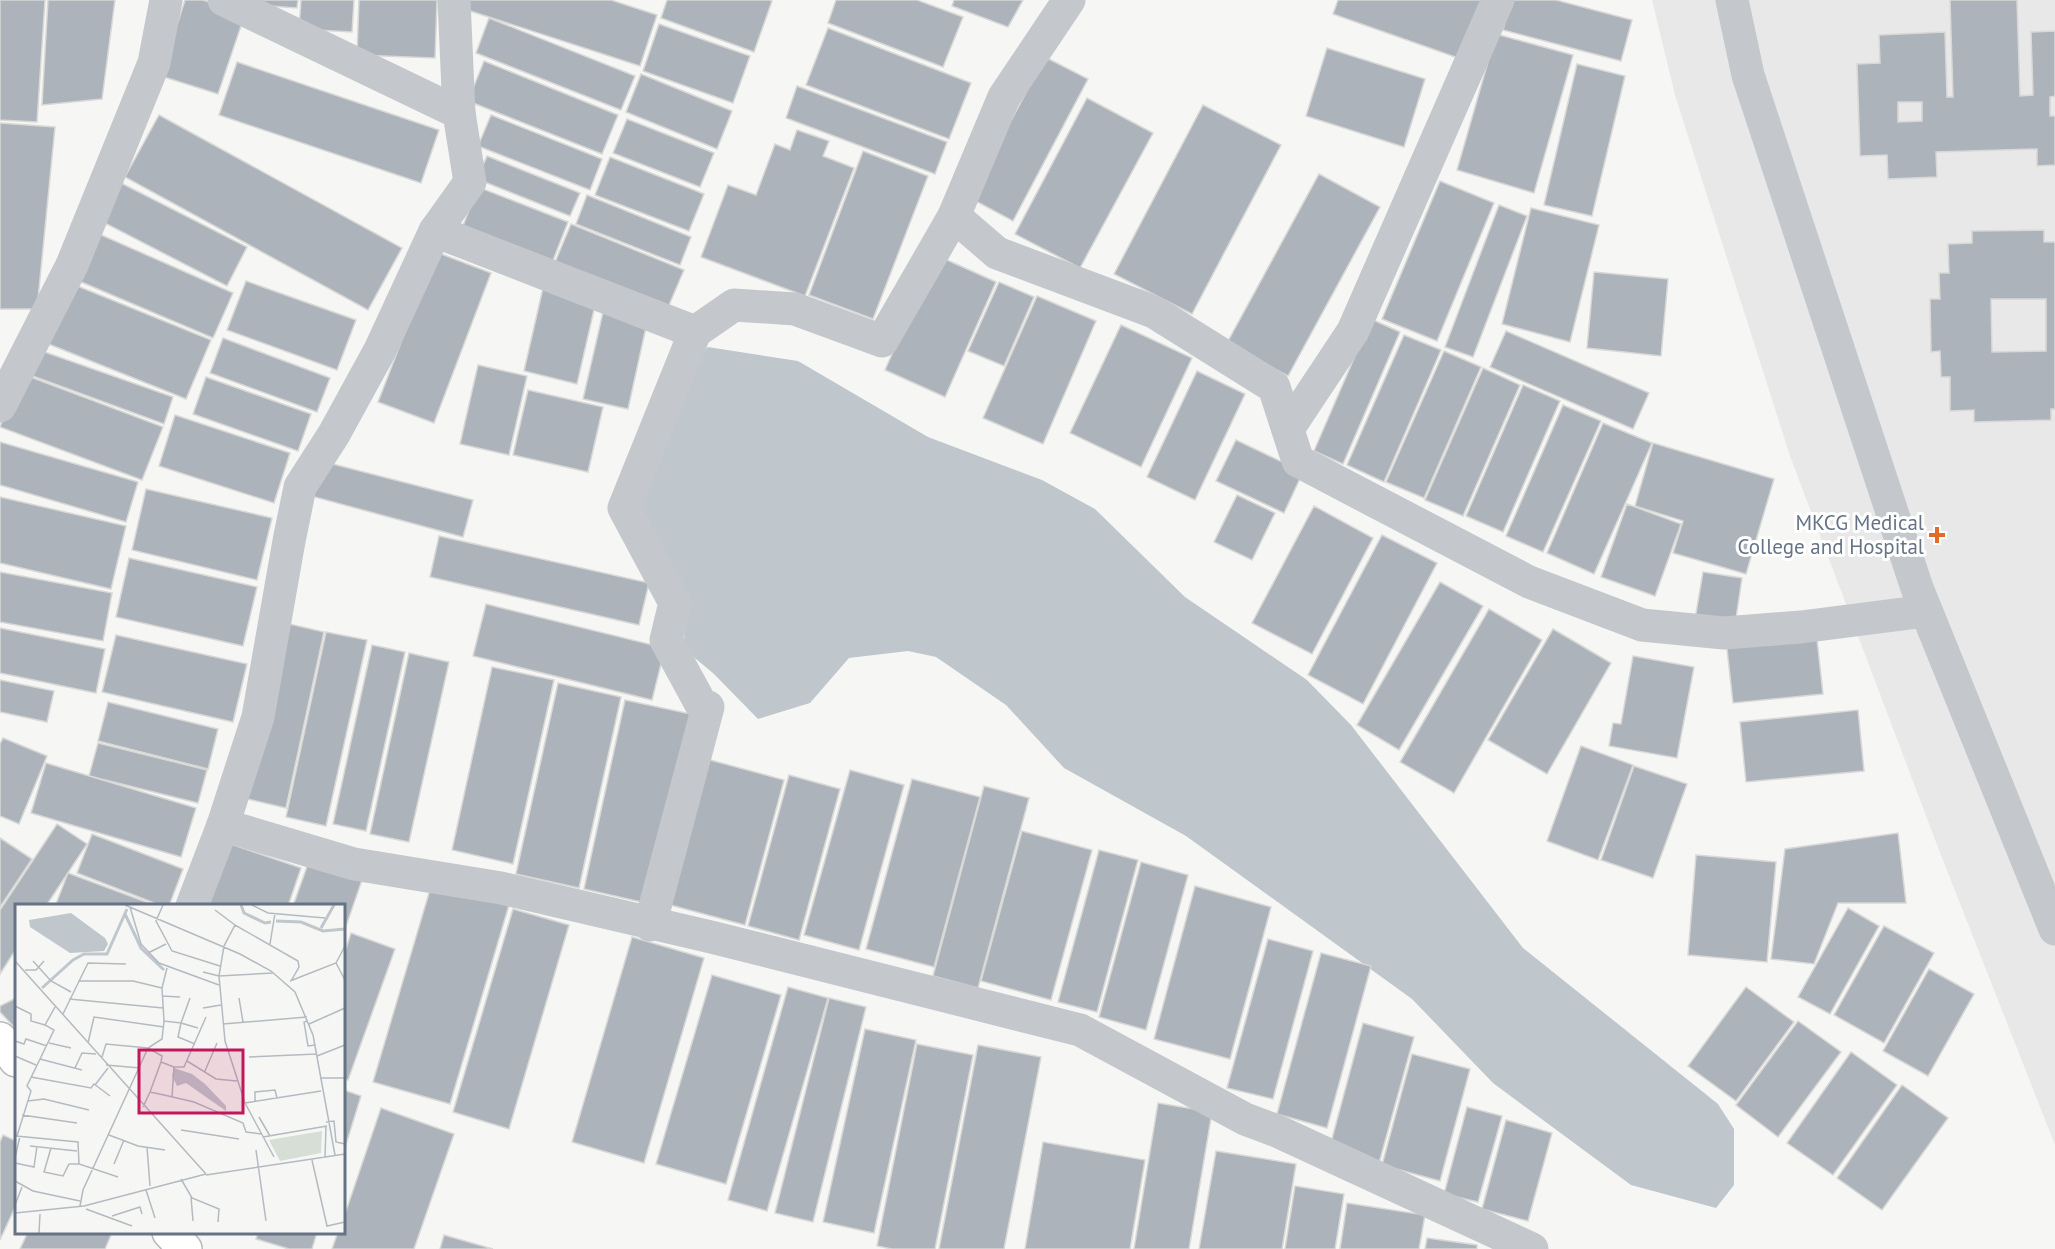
<svg xmlns="http://www.w3.org/2000/svg" width="2055" height="1249" font-family="'PT Sans',sans-serif">
<style>
.built{fill:#e7e8e7}
.water{fill:#bfc7cd}
.building{fill:#adb3ba;stroke:#d8d8d6;stroke-width:1.5;fill-rule:evenodd}
.lines{fill:none;stroke-linecap:round;stroke-linejoin:round}
.highway-casing{stroke:#b7b9bd;stroke-width:36}
.minor{stroke:#c4c7cb;stroke-width:33}
.highway{stroke:#fff;stroke-width:33}
.poi-dot{fill:#e36b27;stroke:#fff;stroke-width:2}
.labels{text-anchor:middle;stroke-width:6;stroke-linejoin:round;paint-order:stroke}
.poi-label{font-size:21px;fill:#667385;stroke:#fff;text-anchor:end}
.inset-river{fill:none;stroke:#bfc7cd;stroke-width:3}
.inset-road{fill:none;stroke:#b3bac1;stroke-width:1.5}
.view{fill:#c2185b;fill-opacity:0.15;stroke:#c2185b;stroke-width:3}
.inset-edge{fill:none;stroke:#667385;stroke-width:3}
</style>
<rect width="100%" height="100%" fill="#f6f7f4"/>
<!-- built -->
<polygon class="built" points="1652,0 2055,0 2055,1145 1939,850 1790,456 1675,95"/>
<!-- water -->
<polygon class="water" points="708,347 798,361 928,437 1042,480 1095,509 1185,597 1307,680 1351,725 1523,948 1718,1104 1734,1129 1734,1185 1716,1208 1631,1185 1493,1083 1412,999 1186,836 1064,768 1006,705 936,657 908,651 849,658 810,703 758,719 714,674 684,649 685,594 641,523 636,494 688,367"/>
<!-- building -->
<g class="building">
<polygon points="0,0 45,0 37,122 0,120"/>
<polygon points="48,0 115,0 102,99 42,105"/>
<polygon points="185,0 203,0 245,14 218,94 161,76"/>
<polygon points="244,0 298,0 297,8 244,4"/>
<polygon points="301,0 354,0 352,32 299,29"/>
<polygon points="359,0 437,0 435,58 357,55"/>
<polygon points="464,0 611,0 657,15 640,66 461,8"/>
<polygon points="667,0 770,0 772,1 754,52 661,18"/>
<polygon points="836,0 917,0 963,17 943,67 828,23"/>
<polygon points="954,0 1023,0 1008,27 952,6"/>
<polygon points="1338,0 1482,0 1461,59 1333,14"/>
<polygon points="1511,0 1556,0 1632,20 1621,61 1503,30"/>
<path d="M1950,0H2017L2020,96L2033,95L2031,32L2055,31V96L2050,97V116H2055V165L2037,166V149L1936,152L1937,177L1888,179L1887,155L1860,156L1857,64L1880,63L1879,35L1945,32L1947,97H1953ZM1898,102H1922V121L1898,122Z"/>
<polygon points="489,18 635,76 621,110 476,53"/>
<polygon points="659,24 750,56 733,103 643,71"/>
<polygon points="828,28 971,83 949,139 806,85"/>
<polygon points="1496,34 1573,55 1534,193 1457,170"/>
<polygon points="1327,48 1425,79 1404,147 1306,116"/>
<polygon points="1045,57 1088,79 1013,221 970,198"/>
<polygon points="484,61 618,115 602,154 468,101"/>
<polygon points="237,62 439,130 421,183 219,115"/>
<polygon points="1577,64 1625,76 1592,216 1544,205"/>
<polygon points="641,74 732,111 717,149 626,112"/>
<polygon points="797,86 947,142 935,174 786,118"/>
<polygon points="1087,98 1153,133 1080,268 1015,234"/>
<polygon points="1203,105 1281,145 1192,314 1114,274"/>
<polygon points="159,115 402,248 368,310 125,177"/>
<polygon points="491,115 602,159 590,190 478,146"/>
<polygon points="627,119 714,153 700,187 613,153"/>
<polygon points="0,123 55,127 37,309 0,309"/>
<polygon points="797,130 829,141 823,156 854,168 805,296 701,257 728,185 756,195 775,144 790,150"/>
<polygon points="863,151 928,176 873,319 809,295"/>
<polygon points="487,156 580,193 570,216 477,179"/>
<polygon points="610,157 704,194 689,231 595,195"/>
<polygon points="1319,174 1380,207 1288,376 1227,343"/>
<polygon points="1440,181 1494,203 1437,341 1382,319"/>
<polygon points="121,183 247,247 227,286 101,221"/>
<polygon points="478,187 568,222 550,268 461,231"/>
<polygon points="587,195 691,237 680,265 576,224"/>
<polygon points="1499,205 1527,216 1473,357 1445,347"/>
<polygon points="1531,208 1599,225 1570,342 1502,324"/>
<polygon points="571,224 684,270 666,312 553,267"/>
<path d="M2044,230V242H2055V409H2051V420L1974,422V410L1950,411V377H1941L1940,351L1931,352L1930,299H1940L1939,273H1949L1948,244L1972,243V231ZM1991,299H2046V351L1992,352Z"/>
<polygon points="99,234 233,293 213,338 79,281"/>
<polygon points="436,252 491,273 434,423 378,402"/>
<polygon points="936,255 996,282 945,397 885,370"/>
<polygon points="1594,272 1668,279 1661,356 1587,348"/>
<polygon points="246,281 356,320 337,370 227,330"/>
<polygon points="999,282 1034,297 1004,366 968,351"/>
<polygon points="70,283 211,340 186,399 46,343"/>
<polygon points="543,288 596,301 577,384 524,371"/>
<polygon points="1037,296 1096,321 1043,444 983,418"/>
<polygon points="604,308 648,318 628,409 583,399"/>
<polygon points="1371,319 1400,332 1343,464 1314,451"/>
<polygon points="1121,325 1192,358 1141,467 1070,433"/>
<polygon points="1506,331 1649,393 1633,429 1490,367"/>
<polygon points="1404,335 1441,350 1384,482 1347,465"/>
<polygon points="223,338 330,378 317,412 210,373"/>
<polygon points="39,350 173,397 164,424 30,375"/>
<polygon points="1444,351 1481,367 1424,498 1386,482"/>
<polygon points="478,365 527,376 509,455 460,444"/>
<polygon points="1483,368 1520,385 1463,516 1425,500"/>
<polygon points="1197,371 1245,394 1195,500 1147,477"/>
<polygon points="20,373 163,427 142,480 0,427"/>
<polygon points="206,377 311,414 298,451 193,414"/>
<polygon points="1523,385 1560,401 1503,532 1466,516"/>
<polygon points="528,390 603,407 588,472 513,455"/>
<polygon points="1563,405 1601,421 1543,552 1506,536"/>
<polygon points="175,415 290,453 274,503 159,466"/>
<polygon points="1603,423 1652,443 1594,574 1547,553"/>
<polygon points="1236,440 1303,472 1284,513 1216,481"/>
<polygon points="0,442 138,482 126,522 0,485"/>
<polygon points="1653,443 1774,479 1746,574 1673,553 1683,521 1635,506"/>
<polygon points="321,461 473,500 463,537 311,496"/>
<polygon points="146,489 272,518 257,580 132,550"/>
<polygon points="1237,495 1275,513 1252,560 1214,542"/>
<polygon points="0,497 126,526 111,589 0,563"/>
<polygon points="1627,504 1681,524 1655,596 1601,577"/>
<polygon points="1314,506 1373,538 1312,654 1252,623"/>
<polygon points="1382,535 1437,563 1363,704 1308,675"/>
<polygon points="439,536 649,583 639,625 430,577"/>
<polygon points="129,558 257,587 243,646 116,617"/>
<polygon points="0,572 112,593 103,641 0,622"/>
<polygon points="1703,572 1742,578 1735,625 1695,619"/>
<polygon points="1440,582 1483,606 1399,750 1357,725"/>
<polygon points="486,604 665,648 652,700 473,656"/>
<polygon points="1489,609 1542,640 1454,793 1400,762"/>
<polygon points="281,622 324,632 286,808 243,798"/>
<polygon points="0,628 105,649 96,693 0,673"/>
<polygon points="1553,629 1611,663 1547,774 1488,740"/>
<polygon points="1816,630 1823,694 1733,703 1726,640"/>
<polygon points="326,632 367,640 326,826 286,817"/>
<polygon points="116,635 247,664 233,722 102,692"/>
<polygon points="372,645 405,652 366,831 333,824"/>
<polygon points="409,653 449,662 409,842 370,834"/>
<polygon points="1633,656 1694,667 1677,758 1609,746 1613,723 1621,724"/>
<polygon points="492,667 554,680 513,864 452,850"/>
<polygon points="0,680 54,691 47,722 0,712"/>
<polygon points="558,683 621,697 579,888 516,874"/>
<polygon points="625,700 691,714 650,904 584,889"/>
<polygon points="108,702 218,729 208,769 98,741"/>
<polygon points="1858,710 1864,771 1746,782 1740,722"/>
<polygon points="3,738 47,756 19,824 0,816 0,744"/>
<polygon points="98,743 207,770 198,803 89,776"/>
<polygon points="1581,746 1633,765 1598,860 1547,841"/>
<polygon points="699,757 784,780 745,925 659,902"/>
<polygon points="46,763 196,808 181,857 31,813"/>
<polygon points="1634,766 1687,784 1653,878 1601,860"/>
<polygon points="850,770 904,785 859,950 804,935"/>
<polygon points="789,775 840,789 799,940 748,926"/>
<polygon points="912,779 980,797 934,967 866,949"/>
<polygon points="984,786 1029,798 978,988 933,976"/>
<polygon points="57,824 87,844 46,906 16,906 16,949 0,974 0,910"/>
<polygon points="1022,831 1092,850 1051,1000 981,981"/>
<polygon points="1898,833 1906,903 1838,903 1814,964 1771,959 1785,849"/>
<polygon points="92,834 183,869 169,906 162,906 77,873"/>
<polygon points="0,838 32,859 0,907"/>
<polygon points="228,843 301,868 288,906 206,906"/>
<polygon points="1099,850 1138,860 1097,1012 1058,1002"/>
<polygon points="1696,855 1776,862 1767,962 1688,955"/>
<polygon points="309,861 362,880 344,932 344,906 293,906"/>
<polygon points="1141,862 1188,875 1146,1030 1099,1017"/>
<polygon points="68,873 157,906 56,904"/>
<polygon points="432,883 509,905 450,1104 373,1082"/>
<polygon points="1195,886 1271,907 1230,1059 1154,1039"/>
<polygon points="1848,908 1879,926 1830,1014 1798,997"/>
<polygon points="513,909 569,925 509,1129 453,1112"/>
<polygon points="1884,926 1934,953 1884,1043 1834,1015"/>
<polygon points="351,933 395,949 348,1080 344,1079 344,955"/>
<polygon points="632,937 704,958 644,1163 572,1142"/>
<polygon points="1268,939 1313,951 1273,1099 1227,1088"/>
<polygon points="1321,953 1371,966 1327,1128 1277,1114"/>
<polygon points="1929,969 1974,994 1928,1076 1883,1051"/>
<polygon points="712,975 781,995 726,1184 656,1164"/>
<polygon points="788,987 828,998 767,1211 728,1200"/>
<polygon points="1746,987 1794,1022 1736,1101 1688,1066"/>
<polygon points="16,998 16,1029 0,1012 0,1006"/>
<polygon points="829,998 866,1007 813,1222 775,1213"/>
<polygon points="1798,1021 1841,1052 1778,1137 1736,1105"/>
<polygon points="1363,1023 1414,1037 1379,1163 1329,1150"/>
<polygon points="865,1029 916,1040 874,1233 823,1222"/>
<polygon points="917,1044 973,1055 935,1249 892,1249 877,1246"/>
<polygon points="978,1045 1041,1057 1004,1249 939,1249"/>
<polygon points="1851,1052 1897,1085 1833,1175 1787,1143"/>
<polygon points="1412,1054 1470,1069 1440,1181 1382,1165"/>
<polygon points="1902,1085 1948,1118 1882,1210 1837,1178"/>
<polygon points="344,1090 361,1096 344,1151"/>
<polygon points="1158,1103 1212,1112 1189,1249 1134,1249"/>
<polygon points="1467,1107 1502,1116 1478,1202 1444,1194"/>
<polygon points="381,1108 454,1134 414,1249 332,1249 338,1232 344,1232 344,1217"/>
<polygon points="1506,1120 1552,1133 1528,1221 1482,1209"/>
<polygon points="3,1135 16,1141 16,1205 0,1240 0,1142"/>
<polygon points="1043,1142 1145,1160 1130,1249 1025,1249"/>
<polygon points="1216,1151 1296,1164 1282,1249 1199,1249"/>
<polygon points="1295,1186 1344,1194 1335,1249 1285,1249"/>
<polygon points="1347,1203 1425,1215 1419,1249 1340,1249"/>
<polygon points="28,1232 108,1232 111,1235 105,1249 20,1249"/>
<polygon points="258,1232 317,1232 312,1249 289,1249 256,1239"/>
<polygon points="444,1235 493,1249 440,1249"/>
<polygon points="1427,1238 1477,1245 1477,1249 1425,1249"/>
</g>
<g class="lines">
<defs>
<g id="highway">
<polyline points="0,1039 16,1060"/>
<polyline points="169,1232 185,1249"/>
</g>
</defs>
<!-- highway casing -->
<use href="#highway" class="highway-casing"/>
<!-- minor -->
<g class="minor">
<polyline points="224,0 459,113 470,182 435,231 695,332 624,508 675,603 666,640 702,706 708,707 650,925"/>
<polyline points="454,0 459,113"/>
<polyline points="1732,0 1748,75 1917,588 2055,929"/>
<polyline points="954,216 997,253 1154,312 1274,387 1298,461 1529,582 1642,625 1724,633 1801,627 1926,611"/>
<polyline points="695,332 734,305 795,309 882,341 954,216 1004,97 1069,0"/>
<polyline points="0,406 72,265 154,63 166,0"/>
<polyline points="1288,429 1353,331 1498,0"/>
<polyline points="223,825 258,717 289,541 300,487 334,434 380,350 435,231"/>
<polyline points="192,906 223,825 354,864 501,888 711,937 1080,1030 1245,1119 1277,1131 1532,1249"/>
</g>
<!-- highway -->
<use href="#highway" class="highway"/>
</g>
<!-- markers -->
<path class="poi-dot" d="M1934 526h6v6h6v6h-6v6h-6v-6h-6v-6h6z"/>
<g class="labels">
<!-- poi labels -->
<g class="poi-label">
<text x="1924" y="530">MKCG Medical<tspan x="1924" dy="24">College and Hospital</tspan></text>
</g>
</g>
<!-- overview -->
<g transform="translate(15 904)">
<rect width="330" height="330" fill="#f6f7f4"/>
<path d="M307,227L306,249L265,257L254,236Z" fill="#d7ded5"/>
<path d="M56,9L90,34L93,40L89,47L55,49L15,23L14,16ZM159,164L177,170L190,180L211,202V207L171,179L162,182L157,172Z" fill="#bfc7cd"/>
<path class="inset-river" d="M226,1L229,9L250,19L256,18M110,10L126,44L149,66M261,17L286,18L308,27L330,25M306,24L319,1M27,84L58,56L69,50H92L112,5"/>
<path class="inset-road" d="M110,1L225,50L256,67L280,88L298,131L320,251M148,1L141,17L157,47L205,62M237,1L253,9L310,14M115,3L126,40L144,59L204,81M200,6L220,21M255,40L260,9M133,49L151,40M0,57L191,270M18,57L36,77L56,88M321,59L330,76M10,66H21L29,57M188,68L204,72L258,69M63,77H118L147,84M275,77L321,59L330,42M147,92L165,93M224,94L228,118M54,95L148,104M0,102L16,110V117L30,121M188,104L206,101M48,110L73,59L111,60M149,117L147,84L152,64M293,117L289,118L293,142L300,141M208,120L292,113M294,120L330,104M0,137L9,140L11,135L32,142M34,139L56,144M73,139L79,113L149,123M180,140L163,133L166,119L183,124M0,152L21,161M302,152L330,141M87,153L91,140L133,144L147,152L146,158L159,163L157,193M234,153L302,150M25,155L67,166M172,157L201,175L222,177M91,161L125,164M159,163H169L191,113M60,164L67,149L81,150M190,167L202,139M16,173L76,184L79,180L95,192M305,174H330M80,181L93,164M135,188L146,158M13,197L29,195L74,206M240,197V188L260,186L262,194M230,199L306,187M128,203L135,188L149,191L179,198L228,219L231,228L246,230M7,211L62,219M244,213L255,232M311,218L319,217L321,238L330,240M166,226L224,235M94,231L123,242L150,246M1,232L63,238L64,260L103,273M2,232L16,187L12,182L39,126L30,121L40,103M248,233L312,222M15,242L62,247M132,243L135,282M36,244L29,268L48,272L54,260H64M241,246L251,317M259,253L230,199L210,137L204,72L209,42L220,21L283,57L284,63L276,77M310,253L311,223M0,254L5,232M297,256L312,322L330,318M0,259L19,263L22,242M99,260L109,236M191,271L330,250M166,275L177,294L204,305L203,318M0,277L18,287L65,297M131,286L140,314M176,293L178,317M0,301L7,283M65,302L68,286L133,144L147,135L149,117L166,119L175,94M71,305L117,322M0,309L69,302L191,270M97,312L125,303L127,310M24,329L25,310"/>
<path class="view" d="M124,146H228V209H124Z"/>
<rect width="330" height="330" class="inset-edge"/>
</g>
</svg>
